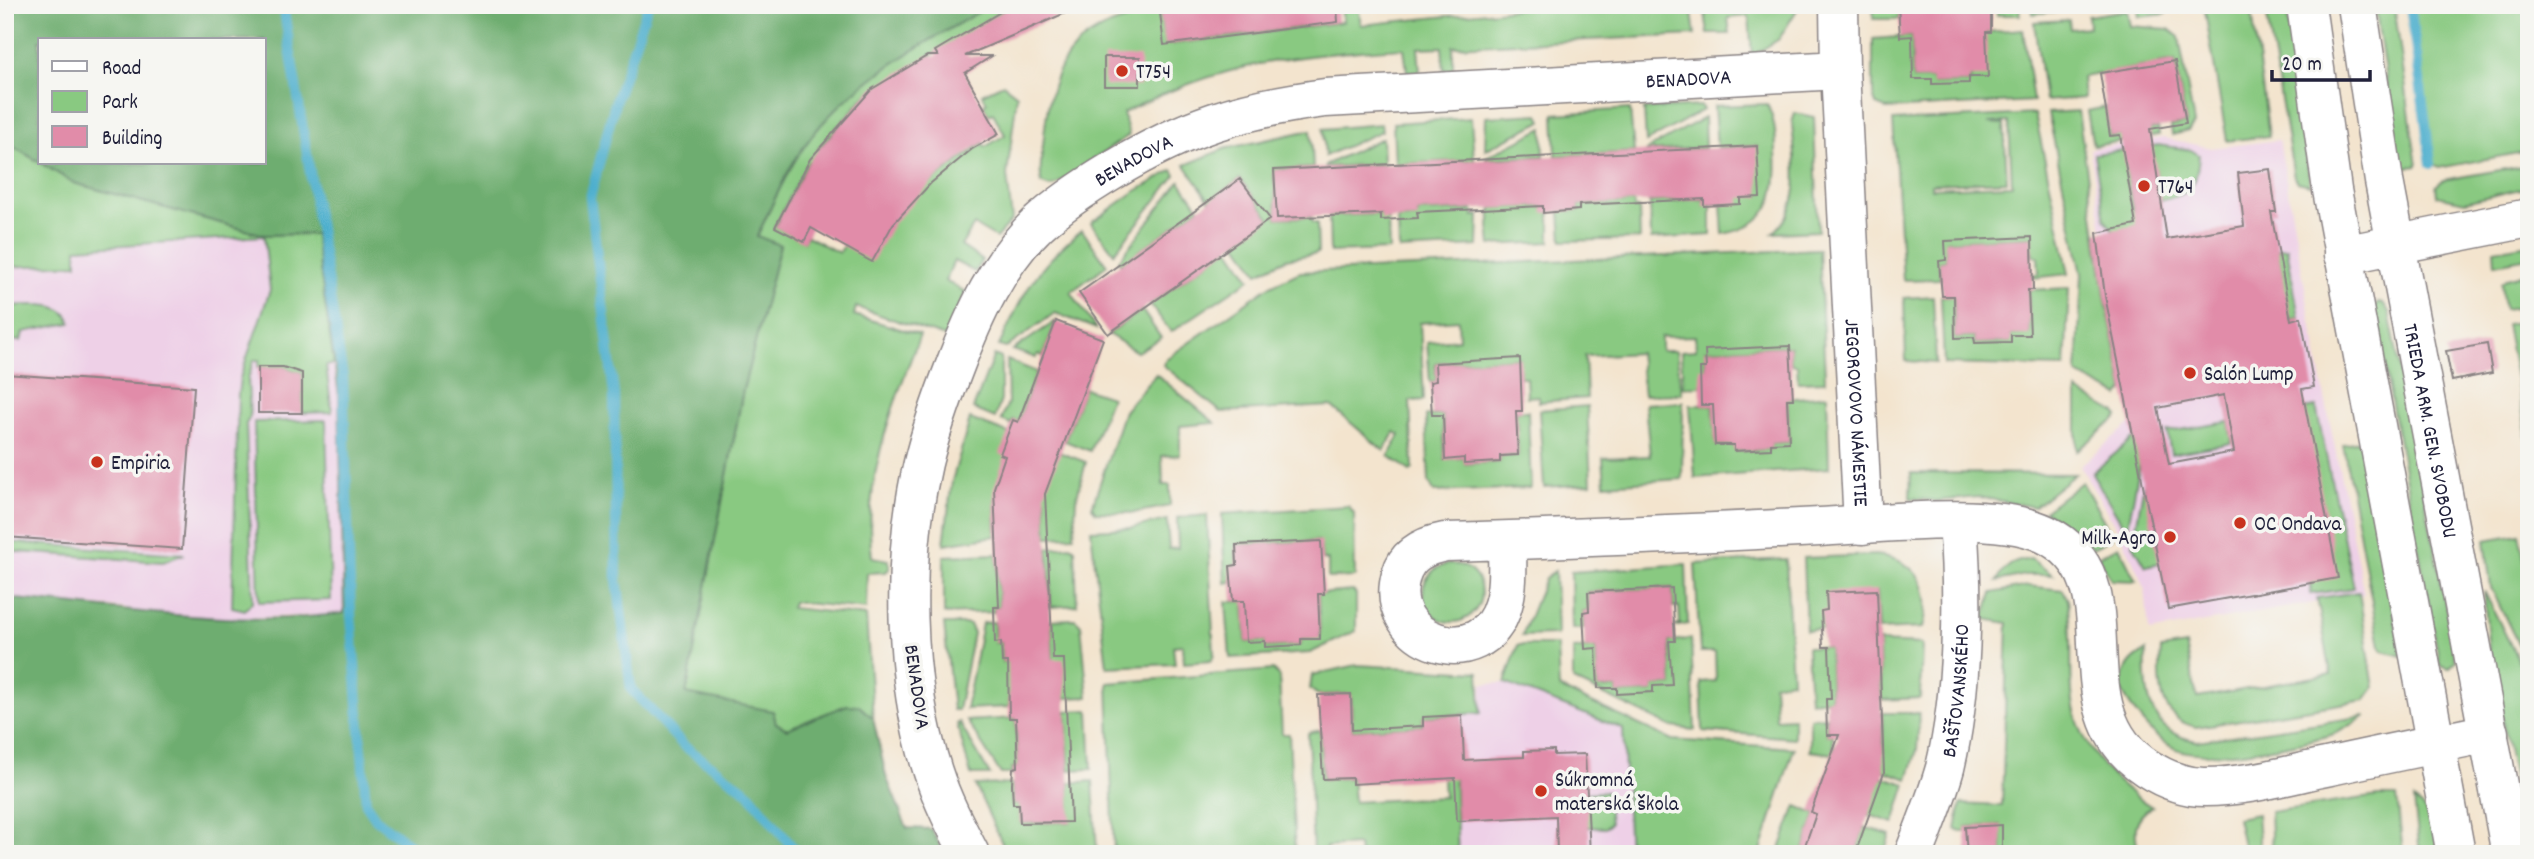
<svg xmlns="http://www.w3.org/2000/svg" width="2534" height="859" font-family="Dekko,sans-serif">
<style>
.built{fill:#eed0e7}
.green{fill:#89c981;stroke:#56765e;stroke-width:2;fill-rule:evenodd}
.forest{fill:#6ead6f;stroke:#486855;stroke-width:2}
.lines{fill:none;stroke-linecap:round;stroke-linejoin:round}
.stream{stroke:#4eafcd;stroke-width:10}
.building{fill:#e18ca9;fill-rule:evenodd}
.minor-casing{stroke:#8a8384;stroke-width:41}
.tertiary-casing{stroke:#8a8384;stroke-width:41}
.minor{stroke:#fff;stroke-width:38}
.tertiary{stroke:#fff;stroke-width:38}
.poi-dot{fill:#c8321e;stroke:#f6f6f2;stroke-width:2.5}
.labels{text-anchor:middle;stroke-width:7;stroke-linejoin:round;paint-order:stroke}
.poi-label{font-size:21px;fill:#22223b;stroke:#f6f6f2;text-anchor:start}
.street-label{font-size:21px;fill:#22223b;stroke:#f6f6f2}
</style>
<rect width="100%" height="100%" fill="#f6f6f2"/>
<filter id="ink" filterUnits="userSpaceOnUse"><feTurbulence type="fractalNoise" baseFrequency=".0143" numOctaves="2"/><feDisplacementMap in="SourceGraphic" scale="14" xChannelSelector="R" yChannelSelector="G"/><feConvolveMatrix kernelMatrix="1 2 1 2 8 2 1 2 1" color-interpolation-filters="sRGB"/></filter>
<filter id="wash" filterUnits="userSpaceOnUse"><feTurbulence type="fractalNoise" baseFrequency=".00686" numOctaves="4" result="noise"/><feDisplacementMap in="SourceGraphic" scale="28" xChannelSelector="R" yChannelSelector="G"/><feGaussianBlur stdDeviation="1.57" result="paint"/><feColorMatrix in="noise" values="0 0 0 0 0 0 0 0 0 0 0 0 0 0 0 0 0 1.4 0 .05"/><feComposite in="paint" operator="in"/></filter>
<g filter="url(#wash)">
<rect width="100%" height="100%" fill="#f3e4ce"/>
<!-- built -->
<g class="built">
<polygon points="2164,138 2212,148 2279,140 2319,367 2364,594 2149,632 2145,588 2123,539 2080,466 2142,414 2108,231 2102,230 2090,149"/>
<polygon points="5,142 74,183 315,234 339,396 344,614 240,618 149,614 123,608 5,598"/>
<polygon points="1505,683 1623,729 1629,854 1458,854 1452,715 1481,713 1482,684"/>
</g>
<!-- green -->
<g class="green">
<path d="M991,5H1013L866,95L818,149L843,171L837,177L808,162L775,226L804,241L807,236L839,253L861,214L930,183L983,143L985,147L1005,135L993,113L988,115L983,105L987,102L982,94L1003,84L1017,95L1007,175L1012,220L996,238L974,225L961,246L982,260L975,272L954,261L945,281L966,292L945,337L856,307L854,315L920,335C893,406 862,480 872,557L888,560L890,568L886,572L867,573L866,609L793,602L791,608L866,616L873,718L859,706L847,705L787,729L686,694L743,390L780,245L757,237C770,210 782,181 798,156C844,83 920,47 991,5Z"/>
<path d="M1341,5H1358L1361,25L1554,5H1691L1695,35L1453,46V70H1444L1442,47L1418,48L1420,71L1407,72L1404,48C1297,54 1220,63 1123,113L1129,135L1056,185L1050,187L1042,184C1038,170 1043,150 1044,136C1052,53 1077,27 1160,12L1165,45L1343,22Z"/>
<polygon points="1704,5 1800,5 1779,39 1752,56 1749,16 1728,18 1730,34 1708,34"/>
<polygon points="1874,5 1898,5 1899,19 1873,19"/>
<polygon points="1996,5 2019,5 2020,15 1997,15"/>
<polygon points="2032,5 2066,5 2067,10 2033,14"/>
<polygon points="2153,5 2173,5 2166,14 2139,17 2138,8"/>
<polygon points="2204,5 2251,5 2269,136 2227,141"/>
<polygon points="2265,5 2286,5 2310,185 2297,182 2294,177"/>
<polygon points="2375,5 2394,5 2417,166 2399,168"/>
<polygon points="2413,5 2529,5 2529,151 2439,168 2433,164"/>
<polygon points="2127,10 2130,26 2169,29 2179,37 2194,124 2188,131 2172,135 2171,126 2186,123 2175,61 2082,77 2084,98 2045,101 2034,22 2069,20 2070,29 2089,27 2088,16"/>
<polygon points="2023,29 2033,101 1886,109 1876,105 1873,94 1873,39 1912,36 1913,79 1932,79 1933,84 1969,83 1986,32"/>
<path d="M1767,104C1775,120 1776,135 1776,152C1779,195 1771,226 1723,234L1721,204L1740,198L1757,146L1717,148L1714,106Z"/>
<polygon points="1701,106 1703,110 1646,142 1644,109"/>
<polygon points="2106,107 2110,136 2158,128 2159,135 2093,146 2087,111"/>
<polygon points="1630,109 1634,152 1556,156 1554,114"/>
<polygon points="2078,111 2105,296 2124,390 2119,396 2077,374 2082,274 2048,113"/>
<path d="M1795,113L1814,117L1818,231L1773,233C1805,205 1795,162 1792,123Z"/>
<polygon points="1539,114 1542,121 1485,150 1486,117"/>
<path d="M2035,114L2069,274L2033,278V274H2039L2038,257L2033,256L2031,237L1946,241V260L1939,261L1940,279L1903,280L1893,121ZM2009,122L2012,185L1931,188V184L2007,181L2004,124L1988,123Z"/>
<polygon points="1471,118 1474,160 1395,164 1393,123"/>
<polygon points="1704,118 1705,148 1646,151 1648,149"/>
<polygon points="1381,124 1382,131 1325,156 1323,129"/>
<polygon points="1543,128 1544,156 1486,159 1486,157"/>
<polygon points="1311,130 1313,168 1274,170 1277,218 1311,217 1312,223 1317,223 1318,253 1286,259 1258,273 1237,242 1270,218 1240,179 1210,201 1185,165 1224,149"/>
<polygon points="1382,138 1383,164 1325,167 1325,165"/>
<polygon points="5,142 74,183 264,235 315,234 334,364 326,366 332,412 302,413 302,373 283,367 258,367 259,360 254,360 248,379 250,417 246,424 253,601 245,610 232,607 238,395 240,378 270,290 264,236 77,248 77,264 5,267"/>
<path d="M2159,145L2191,150L2199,155C2196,188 2193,192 2161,201L2155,166L2127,171L2132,205L2146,243L2113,230L2105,219L2094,154Z"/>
<polygon points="2529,165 2529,187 2465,202 2437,196 2436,186 2443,180"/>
<polygon points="1173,170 1176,175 1114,253 1091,223 1133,193"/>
<polygon points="1180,181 1199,208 1121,264 1119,260"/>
<polygon points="1704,199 1704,205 1711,205 1711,235 1651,239 1650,202"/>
<polygon points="1634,202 1634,208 1639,208 1640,239 1562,241 1560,211 1579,210 1579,205"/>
<polygon points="1543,206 1544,212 1550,212 1550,242 1491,245 1489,225 1492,208"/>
<polygon points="1473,210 1474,216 1479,215 1478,246 1399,250 1398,219 1417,218 1418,212"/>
<polygon points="1381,214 1388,219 1389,250 1330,252 1329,216"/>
<path d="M1082,230L1107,265L1071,292L1096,329L1055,313L1006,348L999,346C1024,292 1035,268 1082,230Z"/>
<polygon points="2529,244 2529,258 2495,264 2494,250"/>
<polygon points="1229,248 1250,279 1171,332 1150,304"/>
<polygon points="2287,248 2299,318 2290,319 2277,249"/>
<polygon points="1819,249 1825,376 1825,381 1798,382 1797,365 1791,364 1790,346 1705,350 1706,368 1701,386 1683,387 1681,351 1696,350 1695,336 1661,337 1661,351 1676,351 1682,394 1644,395 1639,353 1585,356 1587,398 1539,402 1539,396 1527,397 1526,377 1520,377 1519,358 1435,363 1436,381 1430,382 1427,342 1459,339 1458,320 1420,323 1424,400 1410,401 1413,469 1410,471 1389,456 1400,435 1395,432 1384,451 1331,406 1221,412 1163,365 1166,359 1268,287 1300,272"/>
<polygon points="2529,272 2529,305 2504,309 2501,283 2507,278"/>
<polygon points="2069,288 2065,367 1944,364 1941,296 1954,296 1955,338 1974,337 1975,343 2010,342 2011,335 2030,334 2028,290"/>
<polygon points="1933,296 1936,363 1906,361 1904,298"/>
<polygon points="2378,302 2383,303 2389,312 2456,661 2449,668 2440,665 2374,308"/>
<path d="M5,306C25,306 64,298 71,323L23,332L21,341L5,340Z"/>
<polygon points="1142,310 1161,338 1137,352 1108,334"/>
<polygon points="2529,320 2529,447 2506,324"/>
<polygon points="1056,321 1043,356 1038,354 1036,358 1013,350"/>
<polygon points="994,355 1001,358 1001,400 995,418 973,409"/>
<polygon points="1007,360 1037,372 1018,422 1013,420 1011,424 1001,420 1008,403"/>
<polygon points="1156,374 1215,423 1180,426 1180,455 1162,456 1163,485 1170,485 1170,506 1133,513 1096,512 1092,507 1124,411"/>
<polygon points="1084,388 1111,397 1090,451 1065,441"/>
<polygon points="2077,391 2116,413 2118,417 2077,451"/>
<polygon points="1827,395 1829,468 1695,478 1690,405 1713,405 1716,445 1734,445 1735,451 1770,449 1771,443 1789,442 1787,399"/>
<polygon points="1683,402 1682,479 1605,484 1603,458 1650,456 1645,404"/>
<polygon points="1587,406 1591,484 1544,487 1539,410"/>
<polygon points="2316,407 2354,588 2311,594 2305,409"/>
<polygon points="1516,411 1528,411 1531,488 1434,492 1429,482 1426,416 1443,415 1445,459 1464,458 1465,464 1500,462 1500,456 1518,455"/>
<polygon points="970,419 1086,462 1076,500 1074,536 1047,537 1045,498 995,499 996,536 944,544 952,481"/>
<polygon points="326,420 331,600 259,602 254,422"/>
<polygon points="2229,422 2232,443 2171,454 2167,432"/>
<polygon points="2134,438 2140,463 2127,532 2092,473"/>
<polygon points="2360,441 2402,656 2383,651 2380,646 2343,444"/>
<polygon points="1911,473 2075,474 2034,507 1979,497 1936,501 1910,498"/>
<polygon points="2082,482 2113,537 2093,548 2080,534 2044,511"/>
<polygon points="2144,483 2160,563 2146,566 2133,544"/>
<polygon points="1348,506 1354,513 1355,577 1328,578 1328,560 1322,560 1320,541 1236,545 1237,565 1231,566 1231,582 1225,583 1222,514"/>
<polygon points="1207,515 1214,655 1211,661 1184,663 1183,645 1173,646 1175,664 1107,667 1091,530 1132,528 1167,520 1169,549 1178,548 1177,518"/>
<polygon points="2519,534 2529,581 2529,667 2491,588 2485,540"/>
<polygon points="5,542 184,554 163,562 5,551"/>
<polygon points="1071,546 1075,549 1077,605 1051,607 1048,548"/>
<polygon points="2119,546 2136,581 2111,580 2098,556"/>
<polygon points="997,554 999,607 994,607 994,612 944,614 944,556"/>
<path d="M1875,555C1917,559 1934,588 1923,628L1879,630L1877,591L1827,610L1822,629L1806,630L1803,558Z"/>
<polygon points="1786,559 1792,681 1774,684 1776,719 1794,718 1794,738 1703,731 1701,682 1716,681 1715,652 1700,652 1695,564"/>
<path d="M2031,559L2053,575H2025L1997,581C2006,565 2013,561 2031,559Z"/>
<circle cx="1452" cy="593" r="29"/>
<polygon points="1686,564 1688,624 1674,627 1680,624 1679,607 1673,607 1672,588 1588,592 1589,611 1583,612 1584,629 1572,629 1571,572"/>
<polygon points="1555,571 1557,635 1522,636 1545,578"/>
<path d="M2028,586L2063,590L2068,600C2073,630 2070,661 2072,692C2075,742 2111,782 2152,807C2132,818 2134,833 2139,854H2002L2001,825L1966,827V831L1960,832L1956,829L1961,804L2002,806L2008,623L1984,619L1992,593Z"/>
<polygon points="1353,591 1356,594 1356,631 1310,653 1230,658 1226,602 1244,601 1246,642 1265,641 1266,647 1301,645 1301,639 1320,638 1318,594"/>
<polygon points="2484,591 2529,682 2529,854 2489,653"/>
<path d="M2359,592L2374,688L2365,700L2197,727C2158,720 2158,682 2161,649L2186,645L2197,698L2331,674L2317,598Z"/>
<polygon points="1075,619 1081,625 1088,697 1065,698 1053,659 1051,620"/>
<polygon points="994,622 995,643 1001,642 1002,662 1013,661 1009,707 966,709 982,623"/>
<polygon points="944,624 970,624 973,633 958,710 953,710"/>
<polygon points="1691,639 1695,730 1672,727 1573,680 1573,649 1596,648 1598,688 1617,688 1617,694 1652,692 1653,686 1672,685 1669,641"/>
<polygon points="1879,642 1922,644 1920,698 1881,700"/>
<polygon points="1518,645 1557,645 1559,688 1672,740 1794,748 1760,854 1629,854 1623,729 1505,683"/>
<polygon points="1807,647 1829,647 1831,699 1810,701"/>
<path d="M2146,651C2144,694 2148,733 2197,741L2366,716C2354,723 2341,733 2328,736C2294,745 2201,764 2172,747C2148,734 2132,710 2119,687C2125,669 2129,660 2146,651Z"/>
<polygon points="1357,665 1479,672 1481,713 1423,717 1423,726 1352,730 1351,694 1318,695 1310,689 1312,675"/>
<polygon points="1273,670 1279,676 1282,734 1289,734 1295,854 1114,854 1108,683"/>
<polygon points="1089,710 1092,769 1069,770 1066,711"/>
<polygon points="1882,713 1919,713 1917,750 1908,779 1834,754 1810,751 1810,718 1826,717 1827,735 1833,735 1834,753 1883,752"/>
<polygon points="1016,718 1018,767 1012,768 1012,774 1001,774 967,721"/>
<polygon points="959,722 990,775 971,775 957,724"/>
<polygon points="1440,727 1452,727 1458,854 1359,854 1358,845 1326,847 1326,854 1313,854 1308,733 1320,730 1323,779 1352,778 1354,802 1444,797"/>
<polygon points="1835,762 1906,784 1894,823 1869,815"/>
<polygon points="1093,781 1097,854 1007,854 975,785 1012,784 1013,804 1019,804 1021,823 1070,822 1069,783"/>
<polygon points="1607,792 1610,824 1605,828 1587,827 1587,793"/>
<polygon points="2378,796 2397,796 2403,854 2272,854 2270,812"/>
<path d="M2414,800C2433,814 2435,831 2439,854H2420Z"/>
<polygon points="1796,806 1816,814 1802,854 1778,854"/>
<polygon points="2257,814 2260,854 2245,854 2237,818"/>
<polygon points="1864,827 1890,835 1884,854 1855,854"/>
</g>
<!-- forest -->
<path class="forest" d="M5,5H991C919,47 845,83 798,155C782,180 770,210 757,236L780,245L743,390L686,694L773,711L776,723L787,729L847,705L859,706L873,718L886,776L907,828L931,829L945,854H5V598C117,607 233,629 344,613L339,396L315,234L264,235L74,183L41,163H264V40H40V162L5,142Z"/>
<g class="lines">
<!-- stream -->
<g class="stream">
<polyline points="283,5 343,377 351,614 366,804 376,819 421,854"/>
<polyline points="648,5 615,103 590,198 614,394 617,579 631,689 684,746 748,792 798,854"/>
<polyline points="2410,5 2431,164"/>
</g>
</g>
<g id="blocks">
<!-- building -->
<g class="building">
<polygon points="1012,5 1084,5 965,56 992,56 965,73 999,134 972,149 931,183 893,224 872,262 811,228 804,242 775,227 810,159 872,89 927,56 938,56 935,51"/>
<polygon points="1159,5 1337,5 1338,22 1164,45"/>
<polygon points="1898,5 1991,5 1991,32 1986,32 1988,77 1969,77 1969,83 1932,84 1932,79 1913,79 1912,36 1900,37"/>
<rect x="1104" y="57" width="36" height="29"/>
<path d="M2175,61L2186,123L2150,129L2167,239L2244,226L2238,173L2270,169L2276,212H2271L2291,320L2301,317L2314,387L2302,389L2338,578L2168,609L2105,296L2097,233L2136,225L2120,135L2110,136L2100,73ZM2224,395L2234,452L2169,464L2158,408Z"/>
<polygon points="1757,146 1760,197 1740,198 1740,204 1704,206 1704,199 1579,205 1579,210 1543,213 1543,206 1417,212 1418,218 1381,220 1381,214 1277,218 1274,170"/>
<polygon points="1240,179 1270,219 1108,334 1079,293"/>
<polygon points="2032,237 2033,290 2028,290 2030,335 2011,335 2011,342 1975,343 1974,337 1955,338 1954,296 1942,296 1939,261 1946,260 1945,241"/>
<polygon points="1056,321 1103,339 1045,494 1053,659 1064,659 1071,822 1020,823 1019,804 1013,804 1012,784 1013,768 1018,767 1016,718 1009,718 1008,662 1002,662 1001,642 995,643 994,607 999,607 994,488 1005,456 1000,454 1013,420 1018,422"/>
<polygon points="2487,344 2492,373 2452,381 2446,351"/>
<polygon points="1790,346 1793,399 1787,399 1789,442 1771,443 1771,449 1734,451 1734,445 1715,445 1713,405 1701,405 1700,368 1706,368 1705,350"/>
<polygon points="1520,358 1522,411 1516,411 1518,455 1500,456 1500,462 1464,464 1464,458 1445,460 1443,415 1432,415 1430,382 1436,381 1435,363"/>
<polygon points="258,367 283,367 302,373 302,413 258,413"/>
<polygon points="5,374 194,387 182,549 5,537"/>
<polygon points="1321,541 1324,594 1318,594 1320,639 1301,639 1301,645 1265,647 1265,641 1246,642 1244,601 1233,601 1230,566 1237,565 1236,545"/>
<polygon points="1672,588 1675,641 1669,641 1672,685 1653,686 1653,692 1617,694 1617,688 1598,688 1596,648 1585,649 1583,612 1589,611 1588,592"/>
<polygon points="1877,590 1884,773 1855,854 1802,854 1816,814 1811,812 1839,735 1827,735 1826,699 1831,699 1829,647 1823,647 1821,611 1827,610 1826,592"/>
<polygon points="1351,694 1352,730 1423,726 1423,717 1462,715 1464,760 1524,757 1524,751 1554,750 1554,755 1585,754 1590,854 1557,854 1556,816 1457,821 1455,778 1352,784 1352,778 1323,779 1318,695"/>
<polygon points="2002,825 2002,854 1967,854 1965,827"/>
</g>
</g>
</g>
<g filter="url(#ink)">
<use href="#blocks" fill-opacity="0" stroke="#8a8384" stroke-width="2"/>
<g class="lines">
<defs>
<g id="minor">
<path id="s1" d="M1840,70L1863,525"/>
<polyline points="2343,255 2529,218"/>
<path d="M1507,541C1507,562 1509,585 1503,605C1483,676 1381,643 1401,575C1407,554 1424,546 1445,542C1570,539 1695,533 1820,527C1876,524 1996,510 2045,534C2141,580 2054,708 2147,768C2164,779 2184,787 2205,787C2246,787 2287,775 2326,767C2380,755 2435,744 2489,733"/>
<path id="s2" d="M970,854C956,827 942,800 933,772C903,681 901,556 923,463C931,430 942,399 954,368C974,315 998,262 1039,223C1061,203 1087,186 1112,171C1185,127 1240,109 1325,98L1840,70L1839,5"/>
<path id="s3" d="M1914,854C1925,825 1937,797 1945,768C1963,692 1964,600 1958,522"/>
</g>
<g id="tertiary">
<polyline points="2306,5 2332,190 2456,854"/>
<path id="s4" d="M2357,5L2384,181L2511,854"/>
</g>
</defs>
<!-- minor casing -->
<use href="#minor" class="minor-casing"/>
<!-- tertiary casing -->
<use href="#tertiary" class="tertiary-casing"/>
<!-- minor -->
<use href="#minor" class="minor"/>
<!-- tertiary -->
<use href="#tertiary" class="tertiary"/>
</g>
</g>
<!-- markers -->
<g class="poi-dot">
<circle cx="1122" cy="71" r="7"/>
<circle cx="2144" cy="186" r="7"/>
<circle cx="2190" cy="373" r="7"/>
<circle cx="97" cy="462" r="7"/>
<circle cx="2240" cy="523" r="7"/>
<circle cx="2170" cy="537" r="7"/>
<circle cx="1541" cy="791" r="7"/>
</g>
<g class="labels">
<!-- poi labels -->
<g class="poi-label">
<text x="1136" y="78">T754</text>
<text x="2158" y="193">T764</text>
<text x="2204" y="380">Salón Lump</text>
<text x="111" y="469">Empiria</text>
<text x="2254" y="530">OC Ondava</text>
<text x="2156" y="544" text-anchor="end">Milk-Agro</text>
<text x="1555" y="786">Súkromná<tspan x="1555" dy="24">materská škola</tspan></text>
</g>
<!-- street labels -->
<g class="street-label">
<text dy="7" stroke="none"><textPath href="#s2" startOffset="1353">BENADOVA</textPath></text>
<text dy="7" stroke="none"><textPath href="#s2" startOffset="786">BENADOVA</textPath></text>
<text dy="7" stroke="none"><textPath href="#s1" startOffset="343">JEGOROVOVO NÁMESTIE</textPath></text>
<text dy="7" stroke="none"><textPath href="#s4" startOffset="432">TRIEDA ARM. GEN. SVOBODU</textPath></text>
<text transform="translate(918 687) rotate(82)" y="7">BENADOVA</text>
<text dy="7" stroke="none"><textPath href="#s3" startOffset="170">BAŠŤOVANSKÉHO</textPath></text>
</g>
</g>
<!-- margin -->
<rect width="2534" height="859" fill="none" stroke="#f6f6f2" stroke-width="28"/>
<!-- legend -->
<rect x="38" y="38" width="228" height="126" fill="#f6f6f2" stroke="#a1a1a9" stroke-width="2"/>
<rect x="52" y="61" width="35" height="10" fill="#ffffff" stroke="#a1a1a9" stroke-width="2"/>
<text x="102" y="74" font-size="21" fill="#22223b">Road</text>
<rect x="52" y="91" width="35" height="21" fill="#89c981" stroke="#a1a1a9" stroke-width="2"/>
<text x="102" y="108" font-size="21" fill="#22223b">Park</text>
<rect x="52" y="126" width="35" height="21" fill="#e18ca9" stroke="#a1a1a9" stroke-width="2"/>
<text x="102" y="144" font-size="21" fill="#22223b">Building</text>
<!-- scale -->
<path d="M2272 70v10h98v-10" fill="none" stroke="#22223b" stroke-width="3.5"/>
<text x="2282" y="70" font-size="21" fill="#22223b" stroke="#f6f6f2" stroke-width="5" paint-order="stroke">20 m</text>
</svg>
